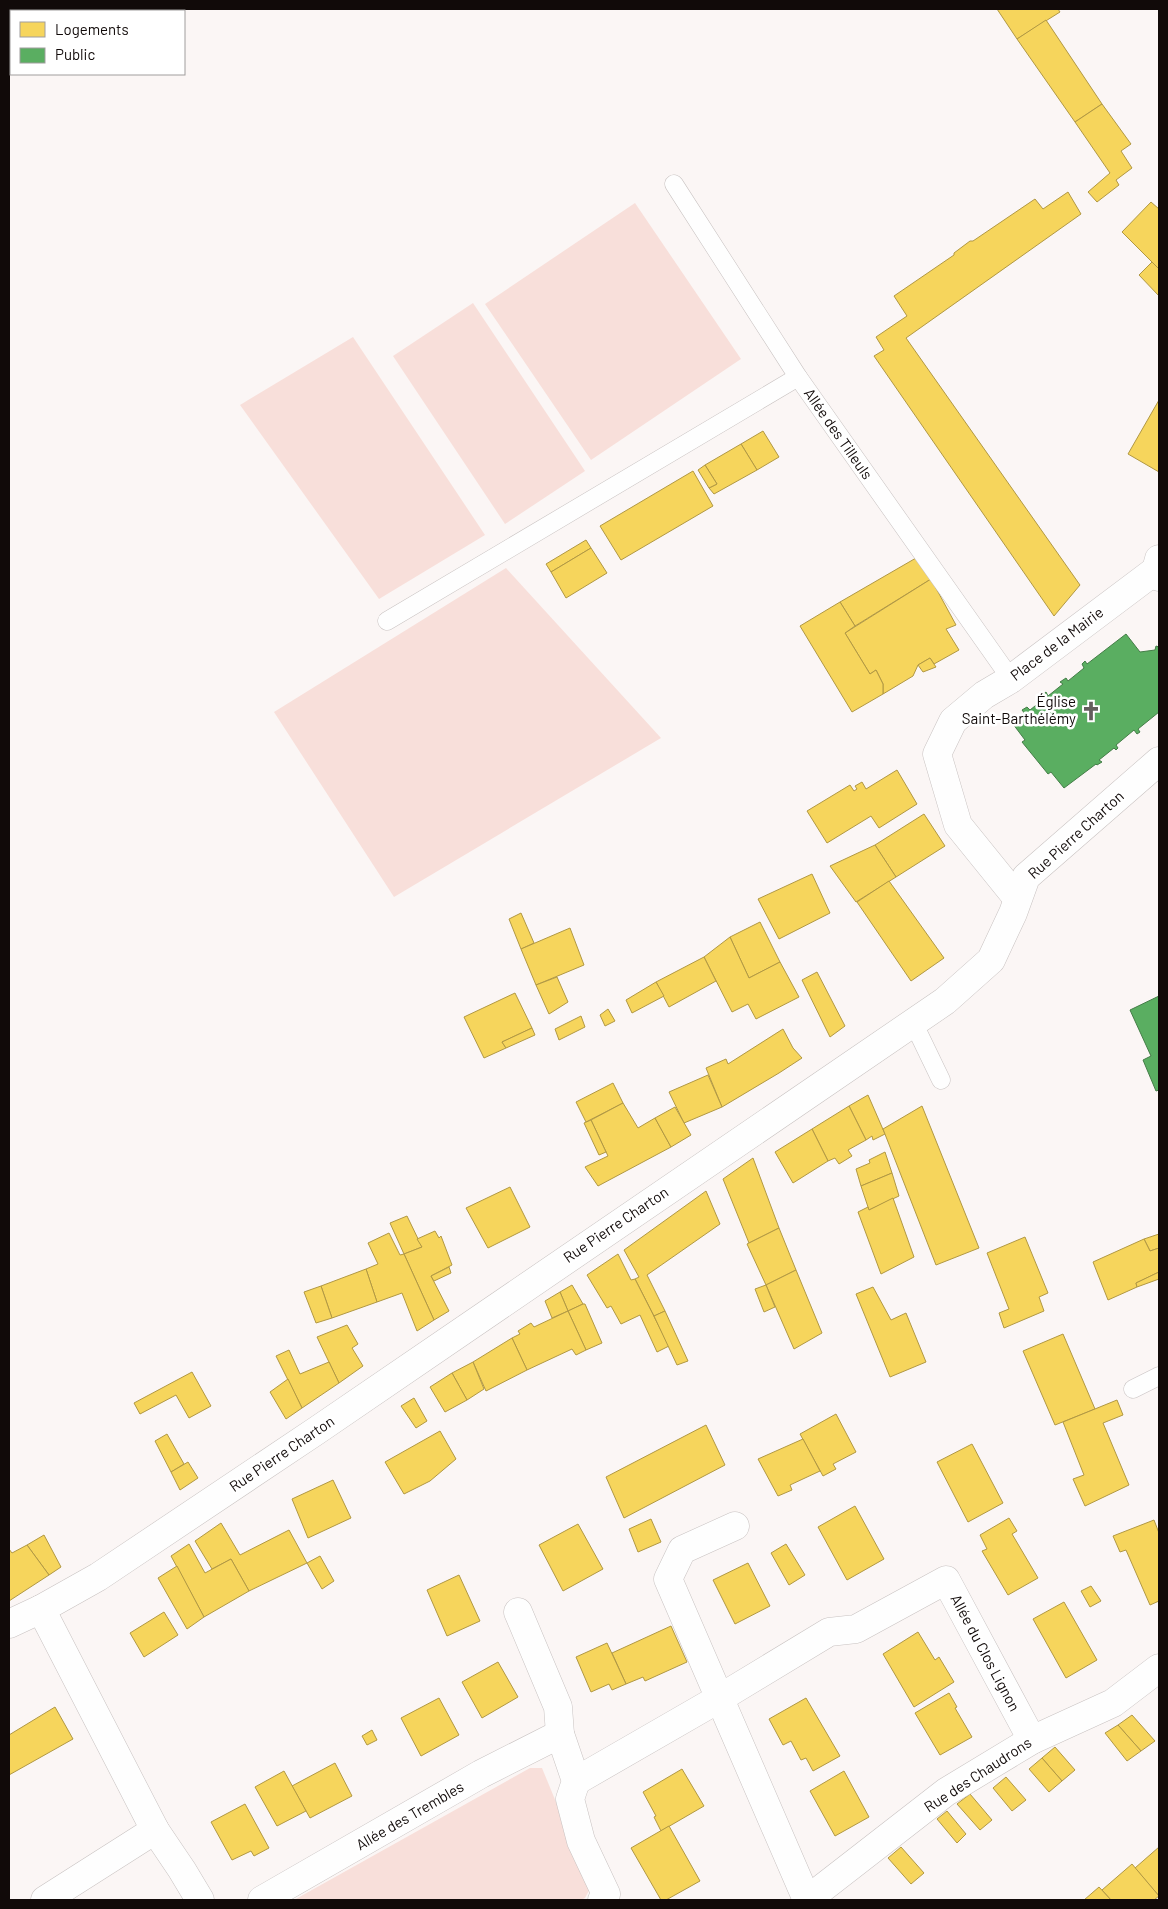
<svg xmlns="http://www.w3.org/2000/svg" width="1168" height="1909" font-family="Barlow,sans-serif">
<style>
.green{fill:#f8dfda}
.homes{fill:#f6d55c;stroke:#b19843}
.public{fill:#5aae61;stroke:#447d47}
.lines{fill:none;stroke-linecap:round;stroke-linejoin:round}
.service-casing{stroke:#c8c2c1;stroke-width:19}
.minor-casing{stroke:#c8c2c1;stroke-width:29}
.tertiary-casing{stroke:#c8c2c1;stroke-width:29}
.service{stroke:#fefefe;stroke-width:18}
.minor{stroke:#fefefe;stroke-width:28}
.tertiary{stroke:#fefefe;stroke-width:28}
.labels{text-anchor:middle;stroke-width:5;stroke-linejoin:round;paint-order:stroke}
.street-label{font-size:15px;fill:#110a09;stroke:#fff}
.poi-label{font-size:15px;fill:#110a09;stroke:#fff;text-anchor:end}
</style>
<rect width="100%" height="100%" fill="#fbf6f5"/>
<!-- green -->
<g class="green">
<polygon points="635,203 741,359 591,460 485,304"/>
<polygon points="473,303 585,471 505,524 393,356"/>
<polygon points="353,337 485,535 379,599 240,405"/>
<polygon points="506,568 661,738 394,897 274,712"/>
<polygon points="530,1768 542,1768 591,1887 585,1898 581,1900 294,1900"/>
</g>
<!-- homes -->
<g class="homes">
<polygon points="997,9 1058,9 1060,12 1017,39"/>
<polygon points="1046,20 1102,104 1075,122 1017,39"/>
<polygon points="1102,104 1131,144 1121,151 1132,168 1116,180 1119,185 1097,202 1088,192 1110,173 1075,122"/>
<polygon points="1068,192 1081,214 906,338 1080,585 1054,616 874,356 884,350 876,337 907,316 894,296 954,255 954,253 970,241 973,241 1035,199 1043,209"/>
<polygon points="1151,202 1159,209 1159,269 1122,232"/>
<polygon points="1152,262 1159,269 1159,296 1139,275"/>
<polygon points="1159,400 1159,472 1128,454"/>
<polygon points="763,431 779,457 757,470 741,444"/>
<polygon points="741,444 757,470 714,494 709,488 717,484 705,465"/>
<polygon points="705,465 717,484 709,488 698,470"/>
<polygon points="693,471 713,506 621,560 600,526"/>
<polygon points="586,540 591,548 551,572 546,564"/>
<polygon points="591,548 607,573 566,598 551,572"/>
<polygon points="916,558 931,579 855,626 840,602"/>
<polygon points="931,579 956,625 946,629 959,650 934,664 930,658 918,665 913,676 883,694 883,684 876,670 870,674 845,633"/>
<polygon points="840,602 855,626 845,633 870,674 876,670 883,684 883,694 852,712 800,626"/>
<polygon points="930,658 936,667 923,672 918,665"/>
<polygon points="897,770 917,804 879,828 871,816 827,843 807,811 850,785 854,791 857,789 855,786 862,782 866,789"/>
<polygon points="924,814 945,846 896,877 875,845"/>
<polygon points="875,845 896,877 856,902 830,866"/>
<polygon points="812,874 830,913 779,939 758,899"/>
<polygon points="889,881 944,958 911,981 857,902"/>
<polygon points="521,913 534,943 521,949 509,919"/>
<polygon points="760,922 780,962 749,978 730,937"/>
<polygon points="570,928 584,965 536,985 521,949"/>
<polygon points="730,937 749,978 780,962 799,997 756,1019 748,1004 732,1012 704,957"/>
<polygon points="704,957 716,981 669,1007 656,982"/>
<polygon points="817,972 845,1026 830,1037 802,980"/>
<polygon points="557,977 568,1002 549,1014 536,985"/>
<polygon points="656,982 664,996 632,1013 626,1000"/>
<polygon points="515,993 532,1028 502,1042 506,1048 484,1058 464,1017"/>
<polygon points="608,1009 615,1021 605,1026 600,1015"/>
<polygon points="581,1016 585,1027 559,1040 555,1029"/>
<polygon points="532,1028 535,1035 506,1048 502,1042"/>
<polygon points="783,1029 793,1048 802,1058 779,1073 722,1107 706,1068 726,1059 728,1064"/>
<polygon points="708,1075 722,1107 684,1123 669,1092"/>
<polygon points="613,1083 623,1103 586,1122 576,1102"/>
<polygon points="868,1095 885,1134 873,1140 872,1136 866,1140 849,1106"/>
<polygon points="623,1103 638,1128 655,1118 671,1147 598,1186 585,1167 608,1156 591,1120"/>
<polygon points="849,1106 866,1140 848,1150 852,1156 839,1164 835,1158 828,1161 812,1129"/>
<polygon points="922,1106 979,1248 936,1265 883,1129"/>
<polygon points="675,1107 691,1135 671,1147 655,1118"/>
<polygon points="591,1120 606,1152 599,1155 584,1123"/>
<polygon points="812,1129 828,1161 793,1183 775,1152"/>
<polygon points="885,1152 892,1173 861,1186 856,1169 870,1163 869,1160"/>
<polygon points="753,1158 779,1228 749,1243 723,1179"/>
<polygon points="892,1173 899,1196 869,1210 861,1186"/>
<polygon points="510,1187 530,1227 488,1248 466,1208"/>
<polygon points="706,1191 720,1224 647,1275 665,1311 654,1316 635,1279 639,1277 624,1250"/>
<polygon points="893,1198 914,1257 881,1274 858,1212 868,1207 869,1210"/>
<polygon points="407,1216 422,1247 404,1254 390,1223"/>
<polygon points="779,1228 796,1270 766,1285 747,1244"/>
<polygon points="435,1231 439,1238 441,1236 452,1265 431,1276 449,1311 434,1320 404,1254 422,1247 417,1239"/>
<polygon points="389,1233 400,1255 404,1254 434,1320 417,1331 402,1293 377,1302 366,1269 378,1264 368,1243"/>
<polygon points="1159,1234 1159,1248 1150,1251 1144,1239"/>
<polygon points="1025,1237 1048,1293 1039,1297 1044,1311 1004,1328 999,1313 1009,1309 987,1253"/>
<polygon points="1144,1239 1150,1251 1159,1248 1159,1272 1136,1283 1137,1287 1108,1300 1093,1262"/>
<polygon points="618,1254 631,1280 635,1279 669,1346 657,1352 640,1315 621,1324 611,1306 607,1308 587,1275"/>
<polygon points="449,1267 451,1273 434,1281 431,1276"/>
<polygon points="366,1269 377,1302 332,1318 321,1286"/>
<polygon points="796,1270 822,1333 794,1349 766,1285"/>
<polygon points="1159,1272 1159,1279 1137,1287 1136,1283"/>
<polygon points="572,1285 583,1304 568,1311 560,1292"/>
<polygon points="766,1285 775,1307 764,1312 755,1289"/>
<polygon points="321,1286 332,1318 316,1323 304,1292"/>
<polygon points="873,1287 891,1320 906,1313 926,1362 890,1377 856,1294"/>
<polygon points="560,1292 568,1311 552,1318 545,1301"/>
<polygon points="583,1304 585,1304 602,1343 586,1350 568,1311"/>
<polygon points="568,1311 586,1350 576,1355 572,1349 527,1370 512,1338 520,1334 518,1331 531,1323 534,1327"/>
<polygon points="665,1311 688,1361 677,1365 654,1316"/>
<polygon points="347,1325 358,1344 352,1348 363,1366 339,1383 317,1337"/>
<polygon points="1063,1334 1095,1409 1055,1425 1023,1351"/>
<polygon points="512,1338 527,1370 486,1391 473,1362"/>
<polygon points="289,1350 300,1374 329,1362 339,1383 302,1408 276,1356"/>
<polygon points="473,1362 484,1389 467,1400 452,1373"/>
<polygon points="192,1372 211,1406 189,1418 176,1395 140,1414 134,1403"/>
<polygon points="452,1373 467,1400 445,1412 430,1387"/>
<polygon points="288,1379 302,1408 286,1419 270,1392"/>
<polygon points="414,1398 427,1421 416,1428 401,1406"/>
<polygon points="1117,1400 1123,1415 1103,1423 1129,1485 1085,1506 1073,1479 1084,1475 1063,1422"/>
<polygon points="836,1414 856,1452 833,1464 836,1469 823,1476 800,1434"/>
<polygon points="706,1425 725,1465 624,1518 606,1477"/>
<polygon points="440,1431 456,1459 430,1481 404,1494 385,1462"/>
<polygon points="167,1434 184,1464 171,1472 155,1441"/>
<polygon points="803,1439 820,1471 790,1485 792,1490 778,1496 758,1459"/>
<polygon points="972,1444 1003,1503 968,1522 937,1462"/>
<polygon points="188,1462 198,1478 180,1490 171,1472"/>
<polygon points="333,1480 351,1518 308,1538 292,1499"/>
<polygon points="855,1506 884,1559 847,1580 818,1527"/>
<polygon points="1009,1518 1017,1531 1012,1534 1038,1578 1008,1595 982,1551 987,1549 980,1535"/>
<polygon points="651,1519 661,1542 638,1552 629,1529"/>
<polygon points="1154,1520 1159,1533 1159,1601 1150,1605 1126,1550 1120,1552 1113,1536"/>
<polygon points="221,1523 240,1555 289,1530 307,1563 249,1591 231,1559 212,1569 195,1541"/>
<polygon points="578,1524 603,1569 563,1591 539,1545"/>
<polygon points="44,1535 61,1567 49,1575 27,1545"/>
<polygon points="189,1544 205,1573 231,1559 249,1591 204,1617 171,1556"/>
<polygon points="786,1544 805,1575 789,1585 771,1553"/>
<polygon points="27,1545 49,1575 9,1601 9,1549 12,1553"/>
<polygon points="320,1556 334,1581 322,1589 307,1563"/>
<polygon points="748,1563 770,1606 735,1624 713,1580"/>
<polygon points="177,1566 204,1617 187,1629 158,1578"/>
<polygon points="459,1575 480,1621 447,1636 427,1590"/>
<polygon points="1091,1586 1101,1601 1090,1607 1081,1591"/>
<polygon points="1064,1602 1097,1660 1066,1678 1033,1619"/>
<polygon points="164,1612 178,1635 144,1657 130,1633"/>
<polygon points="671,1626 687,1662 645,1681 643,1677 626,1684 612,1653"/>
<polygon points="918,1632 935,1660 939,1657 954,1682 914,1707 883,1654"/>
<polygon points="607,1643 626,1684 612,1690 609,1684 591,1692 576,1657"/>
<polygon points="498,1662 518,1697 482,1718 462,1682"/>
<polygon points="949,1693 957,1707 955,1708 972,1737 940,1755 915,1713"/>
<polygon points="439,1698 459,1735 421,1756 401,1718"/>
<polygon points="806,1698 840,1756 813,1771 806,1758 801,1760 791,1741 783,1745 769,1719"/>
<polygon points="55,1707 73,1739 9,1775 9,1735"/>
<polygon points="1132,1715 1155,1741 1141,1751 1118,1725"/>
<polygon points="1118,1725 1141,1751 1127,1761 1105,1733"/>
<polygon points="372,1730 377,1740 367,1745 362,1736"/>
<polygon points="1055,1747 1075,1770 1062,1781 1042,1758"/>
<polygon points="1042,1758 1062,1781 1049,1792 1029,1769"/>
<polygon points="335,1763 352,1796 310,1818 292,1786"/>
<polygon points="682,1769 704,1806 661,1831 654,1817 656,1816 643,1792"/>
<polygon points="284,1771 306,1811 277,1826 255,1787"/>
<polygon points="844,1771 869,1817 835,1836 810,1791"/>
<polygon points="1006,1777 1026,1800 1012,1811 993,1788"/>
<polygon points="970,1794 992,1820 980,1830 957,1804"/>
<polygon points="245,1804 269,1848 254,1856 251,1851 232,1860 211,1822"/>
<polygon points="947,1811 966,1834 957,1843 937,1819"/>
<polygon points="669,1826 700,1881 666,1900 661,1900 631,1848"/>
<polygon points="901,1847 924,1873 911,1884 888,1858"/>
<polygon points="1159,1847 1159,1896 1135,1868"/>
<polygon points="1132,1864 1159,1896 1154,1900 1111,1900 1102,1890"/>
<polygon points="1099,1887 1111,1900 1084,1900"/>
</g>
<!-- public -->
<g class="public">
<polygon points="1126,634 1140,652 1155,650 1156,646 1159,647 1159,712 1138,729 1140,732 1137,734 1134,730 1116,745 1118,748 1116,750 1114,748 1099,760 1102,762 1097,765 1096,764 1064,788 1051,772 1048,774 1022,742 1025,740 1013,724 1025,714 1022,710 1027,707 1030,710 1045,698 1042,695 1046,692 1048,696 1063,684 1060,682 1066,678 1068,681 1084,668 1082,664 1085,661 1087,664"/>
<polygon points="1159,996 1159,1090 1156,1091 1143,1060 1151,1056 1130,1010"/>
</g>
<g class="lines">
<defs>
<g id="service">
<polyline points="674,184 798,377 1011,679"/>
<polyline points="387,621 798,377"/>
<polyline points="913,1022 941,1080"/>
<polyline points="1133,1389 1159,1376"/>
</g>
<g id="minor">
<polyline points="1017,898 958,825 937,754 953,721 984,695 1011,679 1156,570"/>
<polyline points="735,1526 682,1550 668,1579 807,1900"/>
<polyline points="41,1609 155,1830 182,1870 200,1900"/>
<polyline points="518,1612 558,1707 560,1734 576,1781 570,1799 581,1841 606,1894 602,1900"/>
<polyline points="576,1781 720,1698 829,1632 856,1629 946,1580 1032,1740"/>
<polyline points="45,1900 155,1830"/>
<polyline points="262,1900 481,1774 560,1734"/>
<polyline points="807,1900 946,1792 1032,1740 1113,1703 1159,1668"/>
</g>
<g id="tertiary">
<polyline points="1159,559 1156,570 1159,577"/>
<polyline points="9,1624 41,1609 98,1577 316,1431 945,1001 991,960 1013,913 1026,877 1159,761"/>
</g>
</defs>
<!-- service casing -->
<use href="#service" class="service-casing"/>
<!-- minor casing -->
<use href="#minor" class="minor-casing"/>
<!-- tertiary casing -->
<use href="#tertiary" class="tertiary-casing"/>
<!-- service -->
<use href="#service" class="service"/>
<!-- minor -->
<use href="#minor" class="minor"/>
<!-- tertiary -->
<use href="#tertiary" class="tertiary"/>
</g>
<!-- icons -->
<defs>
<symbol id="church-bare" viewBox="-9 -9 18 18"><path d="M-1.2-6h2.4v3.5h3.3v2.4h-3.3V6h-2.4V-.1h-3.3v-2.4h3.3Z" fill="#635d5c" stroke="#fff" stroke-width="2.5" paint-order="stroke"/></symbol>
</defs>
<g fill-rule="evenodd">
<use href="#church-bare" x="1077" y="697" width="28" height="28"/>
</g>
<g class="labels">
<!-- street labels -->
<g class="street-label">
<text transform="translate(838 434) rotate(55)" y="5">Allée des Tilleuls</text>
<text transform="translate(1057 644) rotate(-37)" y="5">Place de la Mairie</text>
<text transform="translate(1076 835) rotate(-42)" y="5">Rue Pierre Charton</text>
<text transform="translate(616 1225) rotate(-34)" y="5">Rue Pierre Charton</text>
<text transform="translate(282 1454) rotate(-34)" y="5">Rue Pierre Charton</text>
<text transform="translate(985 1653) rotate(62)" y="5">Allée du Clos Lignon</text>
<text transform="translate(978 1775) rotate(-33)" y="5">Rue des Chaudrons</text>
<text transform="translate(410 1816) rotate(-30)" y="5">Allée des Trembles</text>
</g>
<!-- poi labels -->
<g class="poi-label">
<text x="1076" y="707">Église<tspan x="1076" dy="17">Saint-Barthélémy</tspan></text>
</g>
</g>
<!-- border -->
<rect width="1168" height="1909" fill="none" stroke="#110a09" stroke-width="20"/>
<!-- legend -->
<rect x="10" y="10" width="175" height="65" fill="#ffffff" stroke="#a09d9d"/>
<rect x="20" y="22" width="25" height="15" fill="#f6d55c" stroke="#a09d9d"/>
<text x="55" y="35" font-size="15" fill="#110a09">Logements</text>
<rect x="20" y="48" width="25" height="15" fill="#5aae61" stroke="#a09d9d"/>
<text x="55" y="60" font-size="15" fill="#110a09">Public</text>
</svg>
